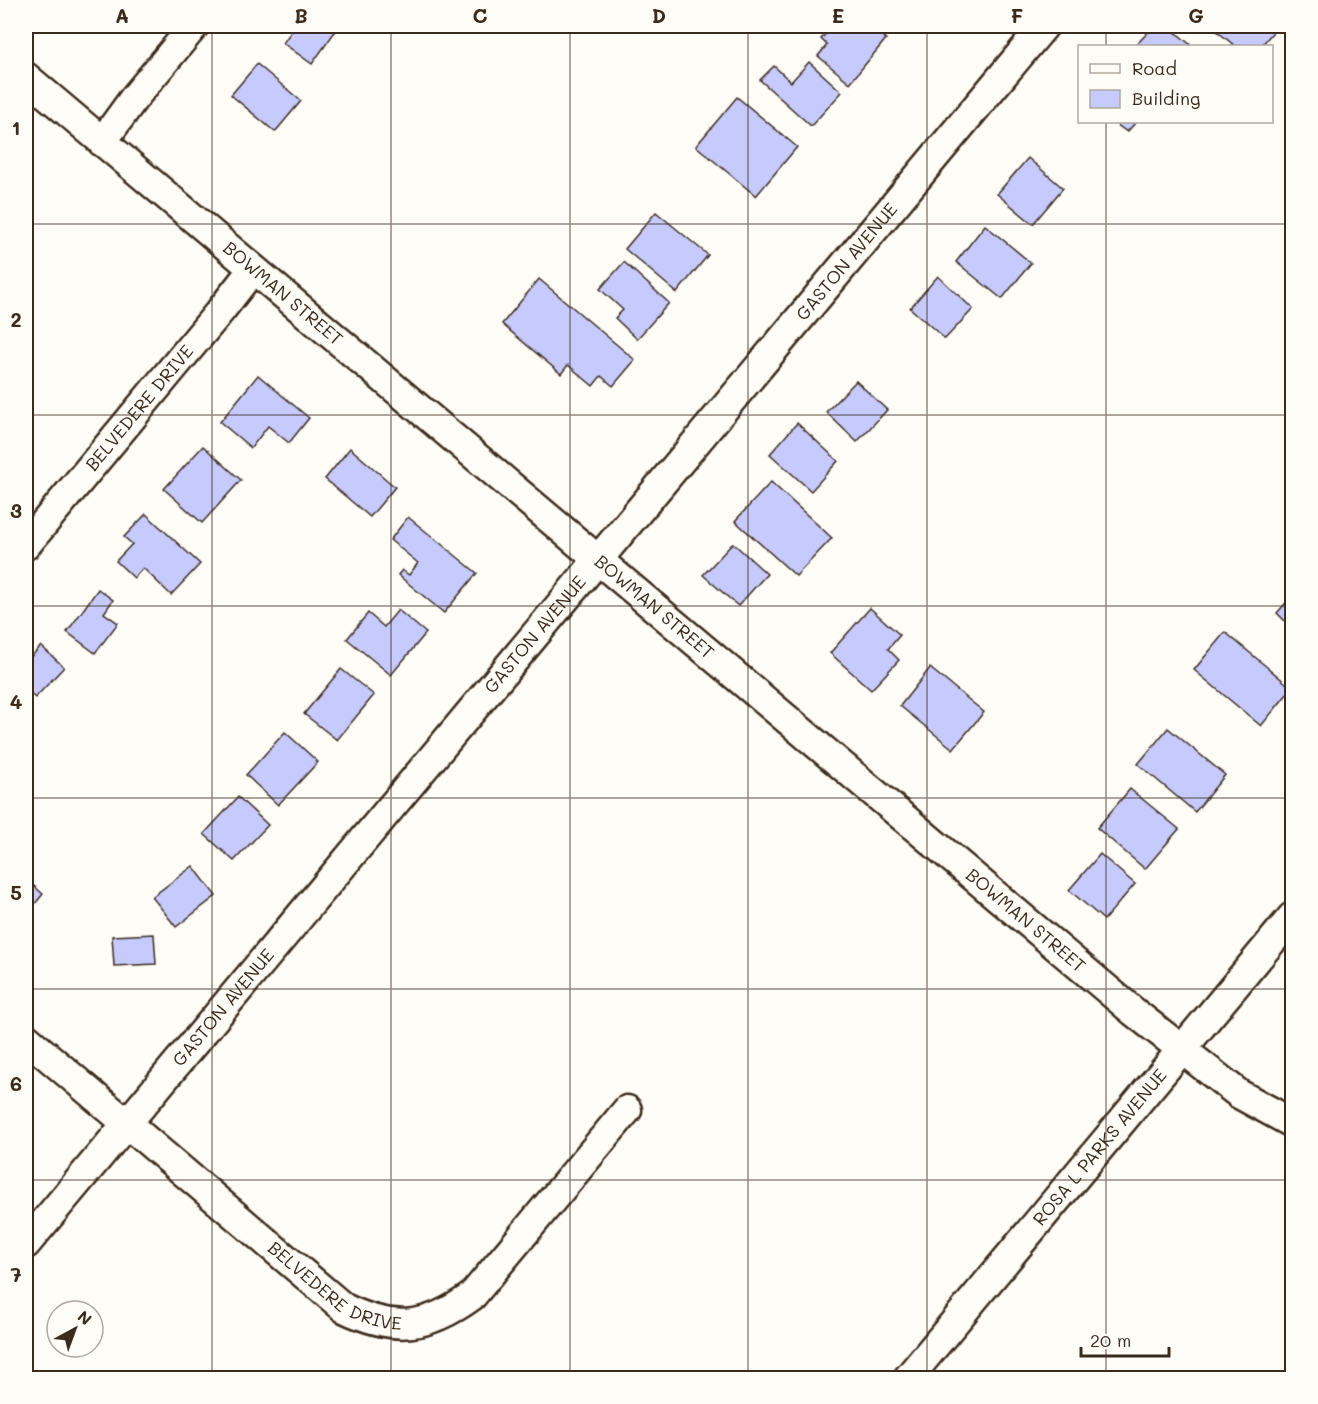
<svg xmlns="http://www.w3.org/2000/svg" width="1318" height="1404" font-family="Mali,sans-serif">
<style>
.building{fill:#c6cafc;stroke:#3b2a1e;stroke-width:1.5}
.lines{fill:none;stroke-linecap:round;stroke-linejoin:round}
.minor-casing{stroke:#3b2a1e;stroke-width:33}
.minor{stroke:#fdfcf7;stroke-width:28}
.grid{fill:none;stroke:#3b2a1e;stroke-width:1.5;stroke-opacity:0.55}
.labels{text-anchor:middle;stroke-width:6;stroke-linejoin:round;paint-order:stroke}
.street-label{font-size:18px;fill:#3b2a1e;stroke:#fdfcf7}
.neatline{fill:none;stroke:#3b2a1e;stroke-width:2}
.grid-label{font-size:20px;text-anchor:middle;font-weight:bold;fill:#3b2a1e}
</style>
<rect width="100%" height="100%" fill="#fdfcf7"/>
<filter id="ink" filterUnits="userSpaceOnUse"><feTurbulence type="fractalNoise" baseFrequency=".0167" numOctaves="2"/><feDisplacementMap in="SourceGraphic" scale="12" xChannelSelector="R" yChannelSelector="G"/><feConvolveMatrix kernelMatrix="1 2 1 2 8 2 1 2 1" color-interpolation-filters="sRGB"/></filter>
<g filter="url(#ink)">
<!-- building -->
<g class="building">
<polygon points="295,26 339,26 312,64 283,43"/>
<polygon points="833,26 869,26 886,39 850,83 818,56 827,45 821,39"/>
<polygon points="1154,26 1168,26 1192,46 1135,46"/>
<polygon points="1211,26 1278,26 1261,46 1235,46"/>
<polygon points="809,62 842,92 811,126 760,80 774,66 791,82"/>
<polygon points="257,64 301,101 275,132 231,95"/>
<polygon points="737,97 797,147 756,196 696,146"/>
<polygon points="1113,122 1136,122 1127,132"/>
<polygon points="1028,158 1063,188 1033,224 997,194"/>
<polygon points="656,212 708,255 677,293 625,249"/>
<polygon points="985,225 1031,263 1002,299 956,262"/>
<polygon points="624,262 669,303 637,339 615,318 623,310 600,289"/>
<polygon points="938,276 973,309 945,339 910,308"/>
<polygon points="539,279 635,360 613,386 601,376 593,386 568,365 561,374 502,324"/>
<polygon points="258,375 309,418 289,443 268,426 251,448 220,422"/>
<polygon points="856,381 887,410 857,442 826,412"/>
<polygon points="797,423 838,461 811,491 770,454"/>
<polygon points="203,446 241,480 202,523 164,489"/>
<polygon points="350,448 395,487 370,517 325,479"/>
<polygon points="771,482 832,538 796,576 735,521"/>
<polygon points="146,514 200,564 171,595 143,568 134,578 116,561 132,544 124,537"/>
<polygon points="408,517 477,573 444,613 398,575 402,570 409,575 418,563 390,540"/>
<polygon points="733,543 767,574 738,606 703,575"/>
<polygon points="98,589 113,600 104,613 118,623 95,653 67,632"/>
<polygon points="1292,596 1292,628 1277,613"/>
<polygon points="870,608 900,635 888,649 899,660 871,690 830,653"/>
<polygon points="398,610 426,633 391,675 347,639 368,613 384,627"/>
<polygon points="1225,632 1292,688 1261,726 1194,670"/>
<polygon points="41,646 64,667 35,698 26,689 26,662"/>
<polygon points="930,668 984,712 953,749 900,706"/>
<polygon points="341,669 374,695 337,740 304,714"/>
<polygon points="1168,728 1225,775 1195,812 1138,764"/>
<polygon points="285,732 318,762 278,805 246,775"/>
<polygon points="1130,789 1179,829 1145,869 1097,828"/>
<polygon points="238,797 268,825 234,861 204,834"/>
<polygon points="1100,854 1135,884 1104,920 1069,890"/>
<polygon points="193,866 216,896 176,927 152,897"/>
<polygon points="26,879 43,894 26,915"/>
<polygon points="154,934 156,964 114,966 112,936"/>
</g>
<g class="lines">
<defs>
<g id="minor">
<path id="s1" d="M26,77L1134,1012L1239,1094L1292,1123"/>
<polyline points="102,142 134,98 194,26"/>
<path id="s2" d="M26,545L221,310L253,269"/>
<path id="s3" d="M26,1038L344,1308C394,1332 427,1329 472,1296L627,1110"/>
<path id="s4" d="M26,1244L1044,26"/>
<path id="s5" d="M908,1378L1292,917"/>
</g>
</defs>
<!-- minor casing -->
<use href="#minor" class="minor-casing"/>
<!-- minor -->
<use href="#minor" class="minor"/>
</g>
</g>
<!-- grid -->
<path class="grid" d="M212,26V1378M391,26V1378M570,26V1378M748,26V1378M927,26V1378M1106,26V46M1106,122V1378M26,224H1292M26,415H1292M26,606H1292M26,798H1292M26,989H1292M26,1180H1292"/>
<g class="labels">
<!-- street labels -->
<g class="street-label">
<text dy="6" stroke="none"><textPath href="#s4" startOffset="1280">GASTON AVENUE</textPath></text>
<text dy="6" stroke="none"><textPath href="#s1" startOffset="336">BOWMAN STREET</textPath></text>
<text dy="6" stroke="none"><textPath href="#s2" startOffset="178">BELVEDERE DRIVE</textPath></text>
<text dy="6" stroke="none"><textPath href="#s1" startOffset="822">BOWMAN STREET</textPath></text>
<text dy="6" stroke="none"><textPath href="#s4" startOffset="794">GASTON AVENUE</textPath></text>
<text dy="6" stroke="none"><textPath href="#s1" startOffset="1308">BOWMAN STREET</textPath></text>
<text dy="6" stroke="none"><textPath href="#s4" startOffset="308">GASTON AVENUE</textPath></text>
<text dy="6" stroke="none"><textPath href="#s5" startOffset="300">ROSA L PARKS AVENUE</textPath></text>
<text dy="6" stroke="none"><textPath href="#s3" startOffset="399">BELVEDERE DRIVE</textPath></text>
</g>
</g>
<!-- margin -->
<rect width="1318" height="1404" fill="none" stroke="#fdfcf7" stroke-width="66"/>
<!-- legend -->
<rect x="1078" y="45" width="195" height="78" fill="#fdfcf7" stroke="#afa8a0" stroke-width="1.5"/>
<rect x="1090" y="64" width="30" height="9" fill="#fdfcf7" stroke="#afa8a0" stroke-width="1.5"/>
<text x="1132" y="75" font-size="18" fill="#3b2a1e">Road</text>
<rect x="1090" y="90" width="30" height="18" fill="#c6cafc" stroke="#afa8a0" stroke-width="1.5"/>
<text x="1132" y="105" font-size="18" fill="#3b2a1e">Building</text>
<!-- north arrow -->
<g transform="translate(75 1329) rotate(41)"><circle r="28" fill="#fdfcf7" stroke="#afa8a0" stroke-width="1.5"/>
<path d="M0-4.5L10 22L0 15L-10 22Z" fill="#3b2a1e"/>
<text y="-9" font-size="16" font-weight="bold" text-anchor="middle" fill="#3b2a1e">N</text>
</g>
<!-- scale -->
<path d="M1081 1347v9h88v-9" fill="none" stroke="#3b2a1e" stroke-width="3"/>
<text x="1090" y="1347" font-size="18" fill="#3b2a1e" stroke="#fdfcf7" stroke-width="4.5" paint-order="stroke">20 m</text>
<rect x="33" y="33" width="1252" height="1338" class="neatline"/>
<g class="grid-label">
<text x="122" y="23">A</text>
<text x="301" y="23">B</text>
<text x="480" y="23">C</text>
<text x="659" y="23">D</text>
<text x="838" y="23">E</text>
<text x="1017" y="23">F</text>
<text x="1196" y="23">G</text>
<text x="16" y="135">1</text>
<text x="16" y="327">2</text>
<text x="16" y="518">3</text>
<text x="16" y="709">4</text>
<text x="16" y="900">5</text>
<text x="16" y="1091">6</text>
<text x="16" y="1282">7</text>
</g>
</svg>
